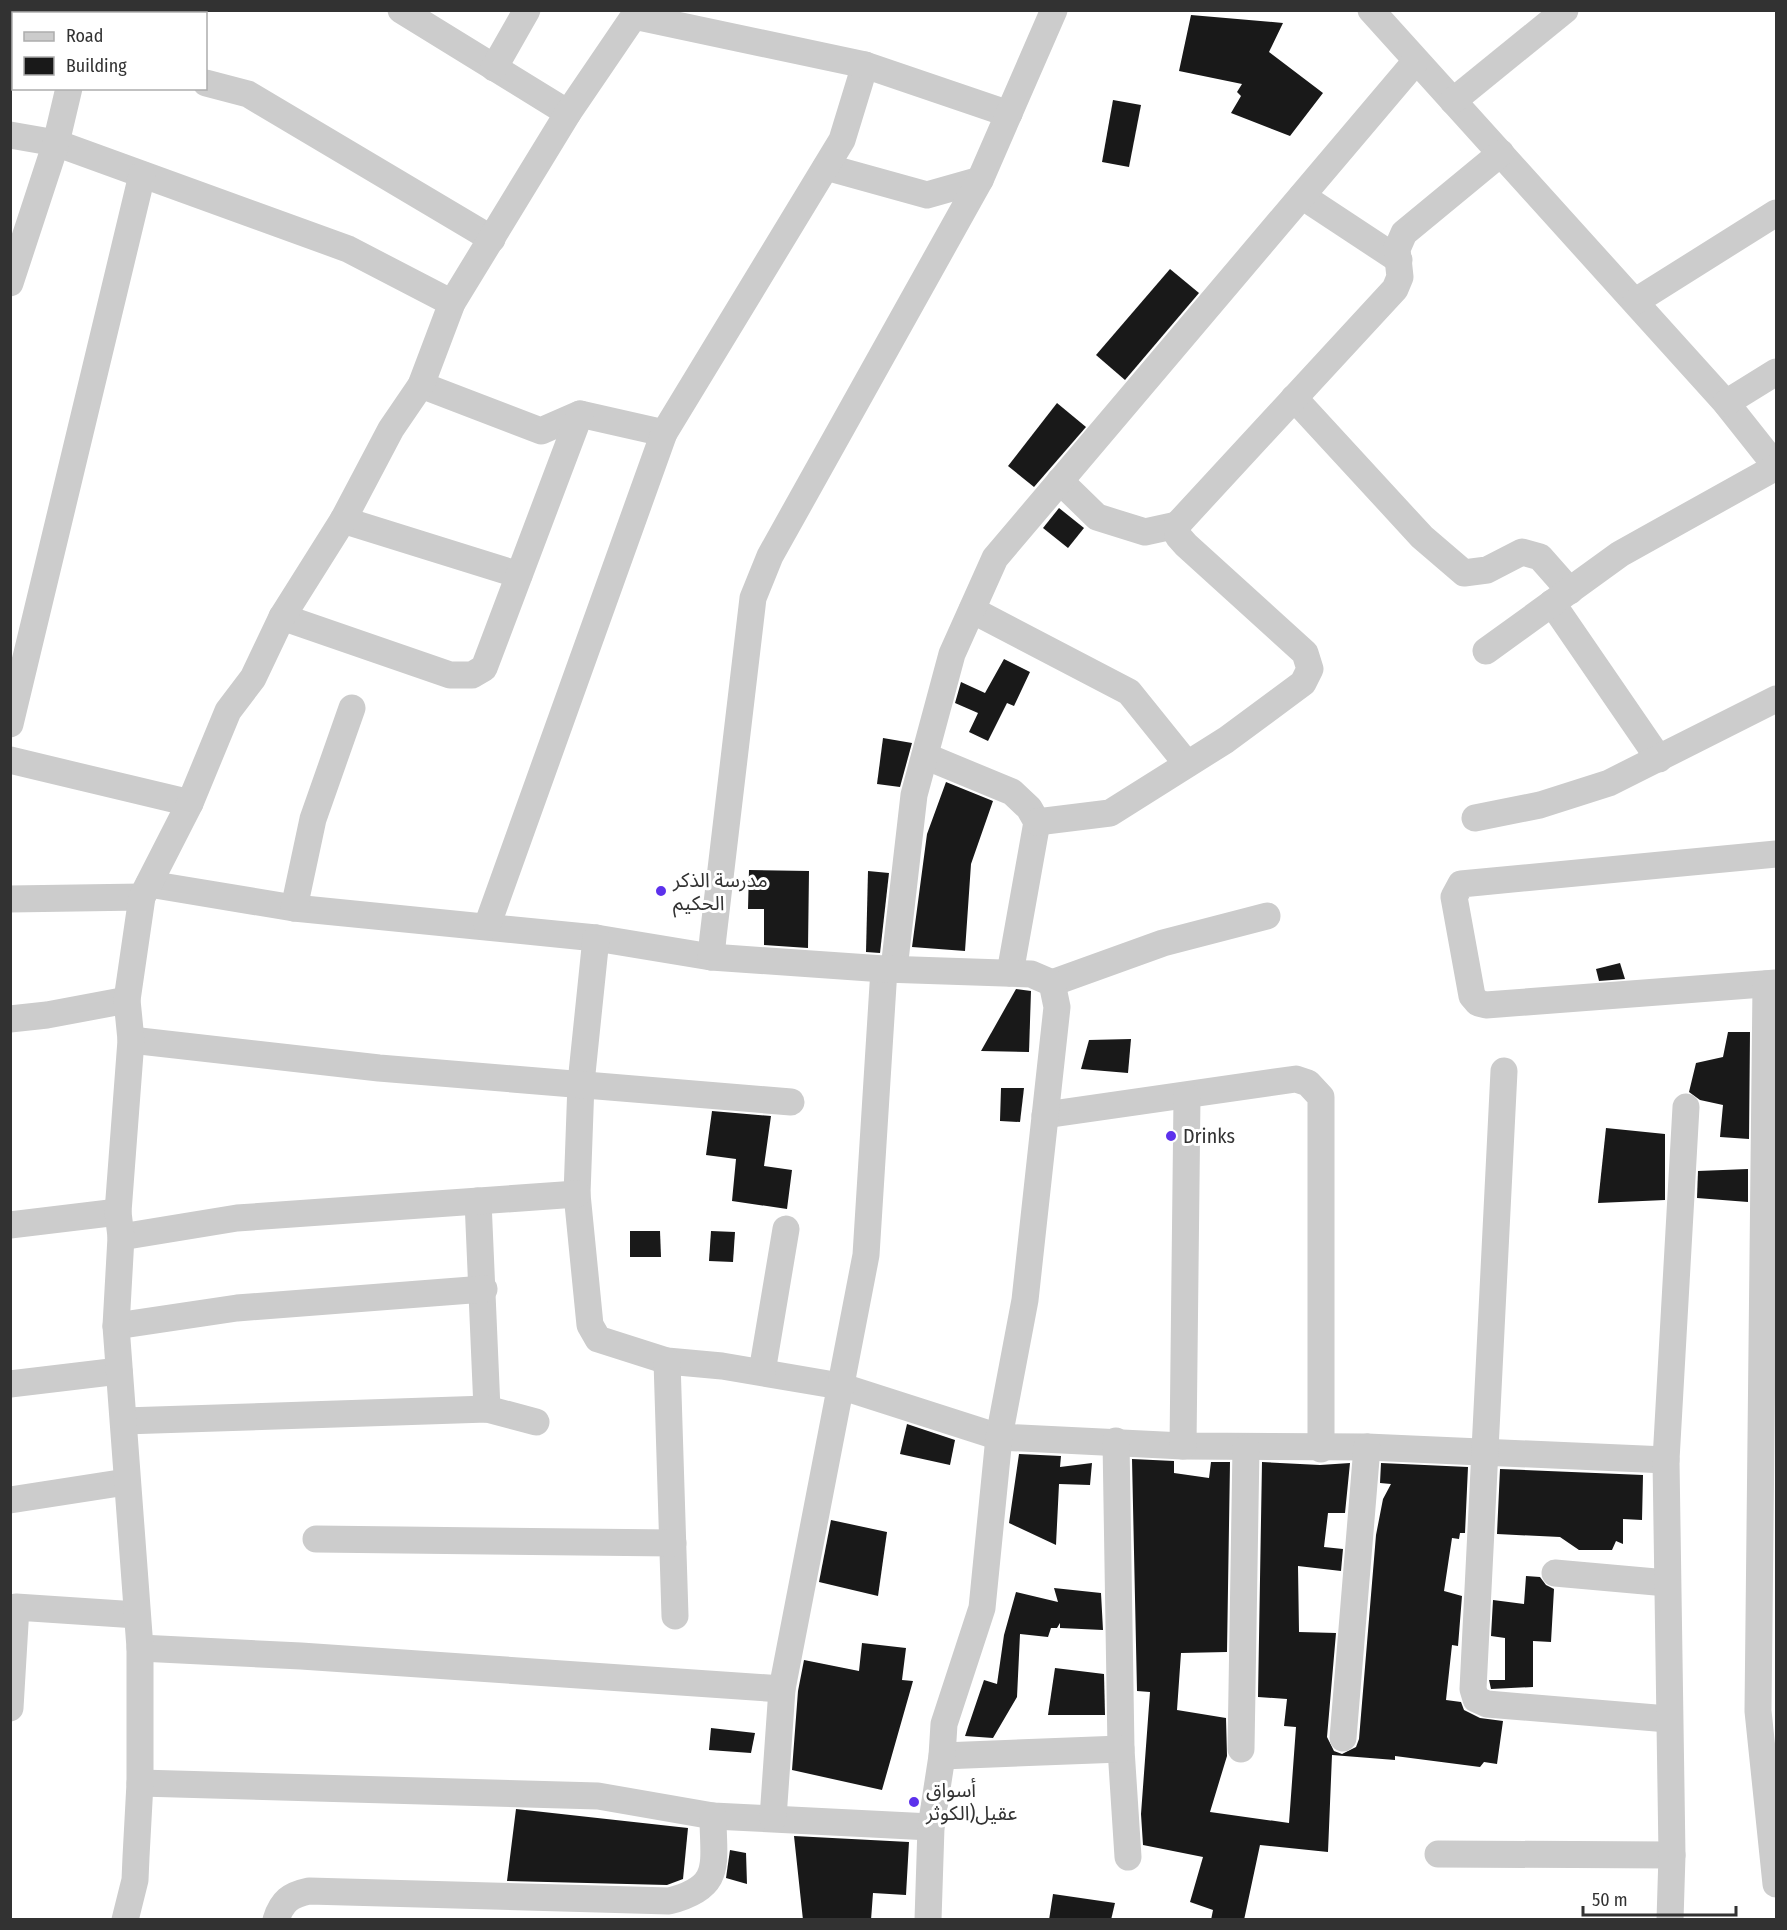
<svg xmlns="http://www.w3.org/2000/svg" width="1787" height="1930" font-family="'Fira Sans Condensed','Noto Sans Arabic',sans-serif">
<style>
.building{fill:#191919}
.lines{fill:none;stroke-linecap:round;stroke-linejoin:round}
.minor{stroke:#ccc;stroke-width:27}
.poi-dot{fill:#5c31ec;stroke:#fff;stroke-width:2}
.labels{text-anchor:middle;stroke-width:6;stroke-linejoin:round;paint-order:stroke}
.poi-label{font-size:20px;fill:#323232;stroke:#fff;text-anchor:start}
</style>
<rect width="100%" height="100%" fill="#fff"/>
<!-- building -->
<g class="building">
<polygon points="1191,15 1283,23 1269,52 1323,93 1290,136 1231,113 1241,96 1237,92 1242,84 1179,71"/>
<polygon points="1113,100 1141,105 1129,167 1102,162"/>
<polygon points="1170,269 1199,293 1125,380 1096,355"/>
<polygon points="1057,403 1086,427 1034,487 1008,466"/>
<polygon points="1059,508 1084,528 1068,548 1043,528"/>
<polygon points="1004,659 1030,672 1014,706 1007,703 988,741 969,732 978,713 955,703 961,682 985,693"/>
<polygon points="883,738 912,743 900,787 877,784"/>
<polygon points="946,782 993,801 971,864 965,951 912,947 927,834"/>
<polygon points="749,870 809,871 808,948 764,945 764,909 748,909"/>
<polygon points="868,871 889,873 880,953 866,952"/>
<polygon points="1620,963 1625,979 1599,981 1596,969"/>
<polygon points="1016,989 1031,991 1029,1052 981,1051"/>
<polygon points="1728,1032 1750,1032 1749,1139 1720,1137 1723,1105 1700,1100 1689,1092 1696,1063 1723,1057"/>
<polygon points="1131,1039 1128,1073 1081,1069 1089,1040"/>
<polygon points="1001,1088 1024,1088 1020,1122 1000,1121"/>
<polygon points="712,1111 771,1116 764,1166 792,1170 787,1209 732,1201 736,1159 706,1155"/>
<polygon points="1606,1128 1665,1134 1665,1200 1598,1203"/>
<polygon points="1748,1169 1748,1202 1697,1198 1698,1171"/>
<polygon points="630,1231 660,1231 661,1257 630,1257"/>
<polygon points="711,1231 735,1232 733,1262 709,1261"/>
<polygon points="907,1424 955,1440 950,1465 900,1454"/>
<polygon points="1019,1454 1061,1456 1060,1467 1092,1463 1090,1485 1059,1484 1056,1545 1009,1523"/>
<polygon points="1132,1459 1174,1461 1174,1473 1209,1478 1211,1462 1230,1462 1227,1652 1181,1653 1177,1710 1226,1718 1227,1756 1210,1812 1289,1823 1296,1727 1284,1726 1287,1699 1258,1697 1262,1462 1320,1465 1350,1463 1345,1513 1328,1513 1324,1547 1343,1549 1341,1571 1298,1566 1299,1632 1336,1633 1327,1737 1334,1751 1342,1754 1356,1747 1359,1739 1376,1535 1383,1499 1391,1484 1380,1483 1381,1463 1468,1467 1465,1533 1460,1533 1459,1539 1452,1538 1444,1591 1462,1596 1458,1646 1452,1645 1446,1700 1461,1702 1464,1710 1480,1718 1503,1721 1497,1764 1484,1762 1480,1767 1395,1756 1395,1760 1332,1755 1328,1852 1260,1845 1244,1920 1211,1920 1213,1910 1190,1902 1203,1857 1143,1845 1141,1814 1150,1692 1137,1691"/>
<polygon points="1500,1469 1643,1475 1642,1520 1623,1519 1623,1544 1616,1541 1612,1550 1579,1550 1560,1537 1497,1534"/>
<polygon points="831,1520 887,1532 878,1596 819,1582"/>
<polygon points="1526,1576 1540,1577 1546,1585 1554,1589 1551,1642 1533,1641 1533,1687 1491,1689 1489,1680 1505,1680 1505,1638 1491,1636 1493,1600 1524,1604"/>
<polygon points="1054,1588 1101,1593 1103,1630 1060,1628 1060,1623 1057,1628 1051,1628 1048,1637 1020,1634 1017,1697 993,1738 965,1736 984,1680 997,1684 1004,1635 1016,1592 1058,1602"/>
<polygon points="862,1643 906,1648 902,1680 913,1681 882,1790 792,1770 798,1691 804,1660 859,1671"/>
<polygon points="1055,1668 1104,1674 1105,1715 1048,1715"/>
<polygon points="711,1728 755,1733 751,1753 709,1750"/>
<polygon points="516,1809 688,1828 683,1879 667,1885 507,1881"/>
<polygon points="794,1836 909,1842 906,1895 873,1893 871,1920 803,1920"/>
<polygon points="730,1850 746,1853 747,1884 726,1878"/>
<polygon points="1053,1894 1115,1903 1111,1920 1049,1920"/>
</g>
<g class="lines">
<!-- minor -->
<g class="minor">
<polyline points="120,10 124,14"/>
<polyline points="401,10 568,113"/>
<polyline points="1371,10 1726,403 1776,466"/>
<polyline points="91,14 92,10"/>
<polyline points="10,44 14,46"/>
<polyline points="494,68 527,10"/>
<polyline points="206,83 248,94 492,239"/>
<polyline points="1453,101 1565,10"/>
<polyline points="10,135 56,143 348,249 452,303"/>
<polyline points="826,167 927,195 980,180"/>
<polyline points="1302,196 1399,260"/>
<polyline points="10,283 56,143 69,88"/>
<polyline points="1636,301 1776,213"/>
<polyline points="421,385 541,431 580,414 664,433"/>
<polyline points="1294,398 1422,537 1464,573 1487,570 1522,552 1540,557 1570,591"/>
<polyline points="1726,403 1776,372"/>
<polyline points="1060,481 1097,517 1145,532 1177,525"/>
<polyline points="343,520 519,575"/>
<polyline points="1552,603 1659,759"/>
<polyline points="972,610 1129,692 1187,764"/>
<polyline points="282,617 450,675 472,675 484,668 580,414"/>
<polyline points="1486,651 1620,554 1776,467"/>
<polyline points="10,724 142,175"/>
<polyline points="925,756 1012,792 1029,808 1037,822 1010,973"/>
<polyline points="10,760 190,803"/>
<polyline points="1475,818 1540,805 1609,783 1776,699"/>
<polyline points="1037,822 1110,813 1226,740 1303,683 1310,669 1305,653 1186,545 1178,536 1177,525 1395,289 1400,277 1397,249 1404,233 1501,153"/>
<polyline points="1776,854 1461,884 1454,897 1472,996 1478,1003 1486,1005 1776,983"/>
<polyline points="149,884 294,908 596,938 711,957"/>
<polyline points="10,899 142,897"/>
<polyline points="294,908 313,819 352,708"/>
<polyline points="487,926 664,433 842,140 865,65"/>
<polyline points="596,938 581,1083 577,1194 590,1325 598,1339 667,1361 722,1366 840,1386 999,1437 1183,1446 1367,1447 1666,1460"/>
<polyline points="894,969 914,795 952,654 995,558 1416,61"/>
<polyline points="1052,983 1163,943 1267,916"/>
<polyline points="1766,984 1758,1711 1776,1884"/>
<polyline points="10,1019 47,1015 127,1000"/>
<polyline points="131,1040 379,1068 791,1102"/>
<polyline points="1504,1071 1473,1689 1476,1699 1487,1704 1668,1719"/>
<polyline points="1045,1115 1296,1079 1308,1083 1321,1097 1321,1449"/>
<polyline points="478,1201 487,1409"/>
<polyline points="10,1225 118,1212"/>
<polyline points="121,1237 237,1218 577,1194"/>
<polyline points="116,1326 237,1308 484,1289"/>
<polyline points="667,1361 675,1616"/>
<polyline points="762,1372 786,1229"/>
<polyline points="10,1384 119,1371"/>
<polyline points="124,1421 487,1409 536,1422"/>
<polyline points="1116,1441 1121,1749 1128,1857"/>
<polyline points="1183,1446 1187,1097"/>
<polyline points="10,1500 126,1482"/>
<polyline points="316,1539 673,1543"/>
<polyline points="1555,1573 1667,1583"/>
<polyline points="140,1648 301,1656 782,1689"/>
<polyline points="10,1708 16,1607 137,1615"/>
<polyline points="1343,1738 1367,1447"/>
<polyline points="1241,1749 1246,1448"/>
<polyline points="942,1756 1121,1749"/>
<polyline points="140,1783 598,1796 713,1816 931,1827"/>
<polyline points="773,1818 782,1689 866,1255 884,969"/>
<polyline points="1438,1854 1672,1855"/>
<polyline points="125,1920 135,1880 136,1857 140,1783 140,1648 116,1326 121,1237 118,1212 131,1040 127,1000 142,897 190,803 228,711 253,678 282,617 343,520 391,429 421,385 452,303 568,113 634,16 865,65 1009,114"/>
<path d="M276,1920C282,1901 290,1895 309,1891L669,1901C724,1887 713,1864 713,1816"/>
<polyline points="928,1920 931,1827 942,1756 944,1724 982,1608 999,1437 1025,1300 1057,1007 1052,983 1031,974 884,969 711,957 713,937 753,598 770,556 980,180 1054,10"/>
<polyline points="1670,1920 1672,1855 1666,1460 1686,1107"/>
</g>
</g>
<!-- markers -->
<g class="poi-dot">
<circle cx="661" cy="891" r="6"/>
<circle cx="1171" cy="1136" r="6"/>
<circle cx="914" cy="1802" r="6"/>
</g>
<g class="labels">
<!-- poi labels -->
<g class="poi-label">
<text x="673" y="887">مدرسة الذكر<tspan x="673" dy="23">الحكيم</tspan></text>
<text x="1183" y="1143">Drinks</text>
<text x="926" y="1797">أسواق<tspan x="926" dy="23">عقيل(الكوثر</tspan></text>
</g>
</g>
<!-- border -->
<rect width="1787" height="1930" fill="none" stroke="#323232" stroke-width="24"/>
<!-- legend -->
<rect x="12" y="12" width="195" height="78" fill="#ffffff" stroke="#adadad" stroke-width="1.5"/>
<rect x="24" y="32" width="30" height="9" fill="#cccccc" stroke="#adadad" stroke-width="1.5"/>
<text x="66" y="42" font-size="18" fill="#323232">Road</text>
<rect x="24" y="57" width="30" height="18" fill="#191919" stroke="#adadad" stroke-width="1.5"/>
<text x="66" y="72" font-size="18" fill="#323232">Building</text>
<!-- scale -->
<path d="M1583 1906v9h153v-9" fill="none" stroke="#323232" stroke-width="3"/>
<text x="1592" y="1906" font-size="18" fill="#323232" stroke="#ffffff" stroke-width="4.5" paint-order="stroke">50 m</text>
</svg>
